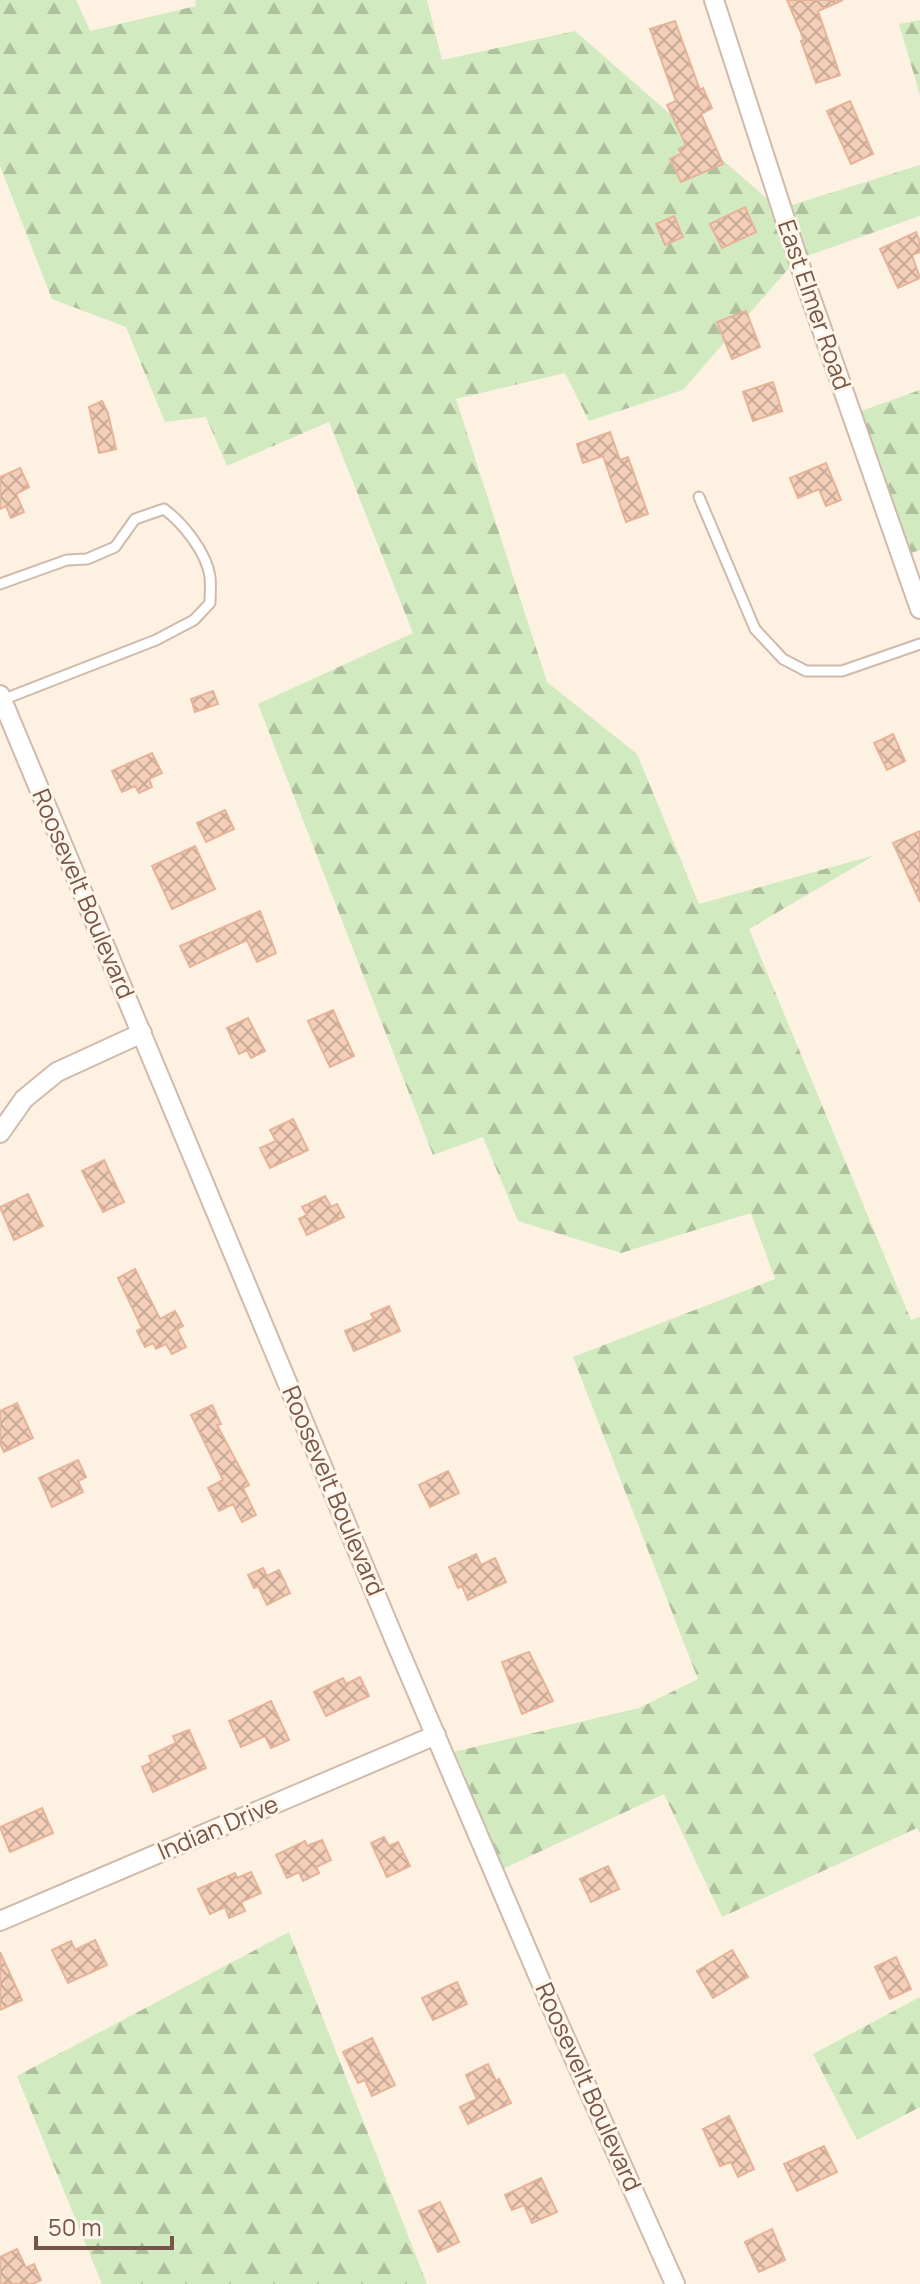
<svg xmlns="http://www.w3.org/2000/svg" width="920" height="2284" font-family="Manrope,sans-serif">
<style>
.forest{fill:url(#forest-firs)}
.building{fill:url(#building-cross-hatch);stroke:#e6b398;stroke-width:2}
.lines{fill:none;stroke-linecap:round;stroke-linejoin:round}
.service-casing{stroke:#d0baab;stroke-width:13}
.minor-casing{stroke:#d0baab;stroke-width:22}
.service{stroke:#fff;stroke-width:9}
.minor{stroke:#fff;stroke-width:18}
.labels{text-anchor:middle;stroke-width:6;stroke-linejoin:round;paint-order:stroke}
.street-label{font-size:24px;fill:#755648;stroke:#fff5e8}
</style>
<defs>
<pattern id="forest-firs" width="22" height="20" patternUnits="userSpaceOnUse" patternTransform="scale(2)"><rect width="22" height="20" fill="#d2eac0"/><path d="M5 1l3.5 6h-7zM16 11l3.5 6h-7z" fill="#afc09e"/></pattern>
<pattern id="building-cross-hatch" width="8" height="8" patternUnits="userSpaceOnUse" patternTransform="scale(2)"><rect width="8" height="8" fill="#f3ceb8"/><path d="M0 0l8 8M0 8l8-8" fill="none" stroke="#c9aa98"/></pattern>
</defs>
<rect width="100%" height="100%" fill="#fdf1e2"/>
<!-- forest -->
<g class="forest">
<polygon points="0,0 76,0 90,31 196,6 195,0 427,0 442,60 575,31 779,209 920,165 920,216 796,260 683,390 589,421 565,373 456,399 547,682 637,754 699,904 875,855 749,929 911,1320 920,1317 920,1833 917,1828 722,1917 664,1794 496,1872 445,1754 639,1708 698,1679 573,1357 775,1279 751,1213 621,1253 518,1221 483,1137 433,1155 258,704 413,633 329,422 227,466 206,417 165,422 126,327 52,299 0,166"/>
<polygon points="920,20 920,95 899,24"/>
<polygon points="920,390 920,550 899,557 847,416"/>
<polygon points="289,1932 427,2284 102,2284 17,2076"/>
<polygon points="920,1997 920,2107 857,2140 813,2054"/>
</g>
<!-- building -->
<g class="building">
<polygon points="787,0 843,0 818,11 840,75 816,83 801,41 804,40"/>
<polygon points="675,21 700,90 703,88 712,108 701,114 723,164 681,182 670,159 681,154 679,149 686,145 667,105 676,101 650,29"/>
<polygon points="850,101 873,154 851,164 827,111"/>
<polygon points="745,207 756,232 722,248 710,224"/>
<polygon points="674,216 683,237 665,245 656,224"/>
<polygon points="916,232 920,242 920,252 912,255 920,278 898,288 880,249"/>
<polygon points="746,311 760,347 732,359 717,322"/>
<polygon points="773,382 782,411 753,421 743,392"/>
<polygon points="102,401 108,413 116,449 99,453 89,407"/>
<polygon points="610,432 620,460 628,457 648,514 626,522 603,456 583,463 577,444"/>
<polygon points="826,463 841,500 826,506 819,489 798,498 790,478"/>
<polygon points="20,468 29,487 16,494 24,512 11,518 6,506 0,509 0,477"/>
<polygon points="213,691 218,704 195,712 191,699"/>
<polygon points="893,734 905,761 887,770 874,743"/>
<polygon points="152,753 162,773 149,779 152,787 139,793 135,786 122,792 112,771"/>
<polygon points="225,810 234,829 206,842 197,823"/>
<polygon points="920,831 920,902 893,843"/>
<polygon points="195,846 215,889 172,909 152,866"/>
<polygon points="260,911 276,953 257,962 247,940 190,967 180,946"/>
<polygon points="333,1010 354,1056 330,1067 308,1021"/>
<polygon points="248,1018 265,1051 251,1058 247,1050 239,1054 227,1028"/>
<polygon points="293,1119 308,1150 270,1168 260,1148 276,1141 270,1130"/>
<polygon points="104,1160 124,1202 103,1212 82,1171"/>
<polygon points="28,1194 43,1226 14,1240 0,1207"/>
<polygon points="325,1196 331,1207 337,1204 344,1217 307,1235 299,1219 307,1215 302,1207"/>
<polygon points="135,1269 160,1319 175,1311 183,1326 177,1329 186,1347 172,1354 166,1344 156,1349 153,1343 145,1347 137,1331 142,1328 118,1278"/>
<polygon points="389,1306 400,1331 354,1351 345,1331 374,1319 371,1314"/>
<polygon points="17,1403 33,1438 4,1452 0,1443 0,1411"/>
<polygon points="212,1405 221,1424 217,1425 249,1485 243,1488 256,1515 242,1522 233,1504 219,1511 208,1488 223,1480 191,1415"/>
<polygon points="78,1460 86,1477 78,1481 83,1492 52,1507 39,1478"/>
<polygon points="448,1471 459,1493 430,1507 419,1485"/>
<polygon points="476,1554 481,1565 495,1558 506,1582 468,1600 462,1586 458,1588 449,1567"/>
<polygon points="263,1568 267,1576 279,1570 290,1593 267,1605 258,1586 254,1588 248,1575"/>
<polygon points="529,1652 553,1701 522,1714 502,1662"/>
<polygon points="360,1677 369,1696 326,1716 314,1692 343,1678 346,1684"/>
<polygon points="271,1701 289,1740 271,1748 265,1736 241,1747 229,1721"/>
<polygon points="189,1730 206,1768 153,1792 142,1767 152,1762 149,1756 176,1743 173,1736"/>
<polygon points="42,1808 53,1833 10,1852 0,1827"/>
<polygon points="384,1837 389,1846 398,1842 410,1866 387,1877 371,1843"/>
<polygon points="322,1840 331,1860 316,1867 319,1873 303,1881 299,1872 287,1878 276,1855 305,1841 307,1846"/>
<polygon points="608,1866 619,1889 591,1902 580,1879"/>
<polygon points="251,1872 261,1893 241,1902 245,1911 229,1918 225,1907 210,1914 198,1889 235,1873 237,1878"/>
<polygon points="95,1940 107,1965 68,1983 52,1950 71,1941 75,1950"/>
<polygon points="732,1950 748,1977 713,1998 697,1971"/>
<polygon points="0,1952 22,2000 0,2010"/>
<polygon points="896,1957 911,1989 890,1999 875,1967"/>
<polygon points="457,1982 467,2004 433,2020 422,1998"/>
<polygon points="372,2038 395,2085 372,2096 365,2080 358,2083 343,2052"/>
<polygon points="488,2064 496,2081 499,2079 511,2103 468,2124 460,2107 477,2099 466,2075"/>
<polygon points="729,2116 754,2169 738,2177 731,2162 720,2166 703,2129"/>
<polygon points="824,2146 837,2172 797,2191 784,2164"/>
<polygon points="541,2178 557,2212 532,2223 524,2205 512,2210 505,2195"/>
<polygon points="440,2202 459,2242 438,2252 419,2211"/>
<polygon points="772,2229 785,2260 759,2272 745,2242"/>
<polygon points="17,2249 26,2268 34,2264 41,2280 33,2284 0,2284 0,2257"/>
</g>
<g class="lines">
<defs>
<g id="service">
<polyline points="699,497 755,629 783,659 806,671 842,671 920,644"/>
<path d="M0,584L67,560L87,559L115,547L135,519L164,509C183,523 207,553 210,577C211,585 210,594 210,603L194,620L156,640L2,700"/>
</g>
<g id="minor">
<polyline points="714,0 807,287 920,609"/>
<polyline points="0,695 396,1643 558,2022 675,2284"/>
<polyline points="0,1133 24,1099 57,1072 142,1033"/>
<polyline points="0,1921 436,1735"/>
</g>
</defs>
<!-- service casing -->
<use href="#service" class="service-casing"/>
<!-- minor casing -->
<use href="#minor" class="minor-casing"/>
<!-- service -->
<use href="#service" class="service"/>
<!-- minor -->
<use href="#minor" class="minor"/>
</g>
<g class="labels">
<!-- street labels -->
<g class="street-label">
<text transform="translate(814 305) rotate(71)" y="8">East Elmer Road</text>
<text transform="translate(83 894) rotate(67)" y="8">Roosevelt Boulevard</text>
<text transform="translate(333 1491) rotate(67)" y="8">Roosevelt Boulevard</text>
<text transform="translate(218 1828) rotate(-23)" y="8">Indian Drive</text>
<text transform="translate(588 2087) rotate(66)" y="8">Roosevelt Boulevard</text>
</g>
</g>
<!-- scale -->
<path d="M36 2236v12h136v-12" fill="none" stroke="#755648" stroke-width="4"/>
<text x="48" y="2236" font-size="24" fill="#755648" stroke="#fff5e8" stroke-width="6" paint-order="stroke">50 m</text>
</svg>
